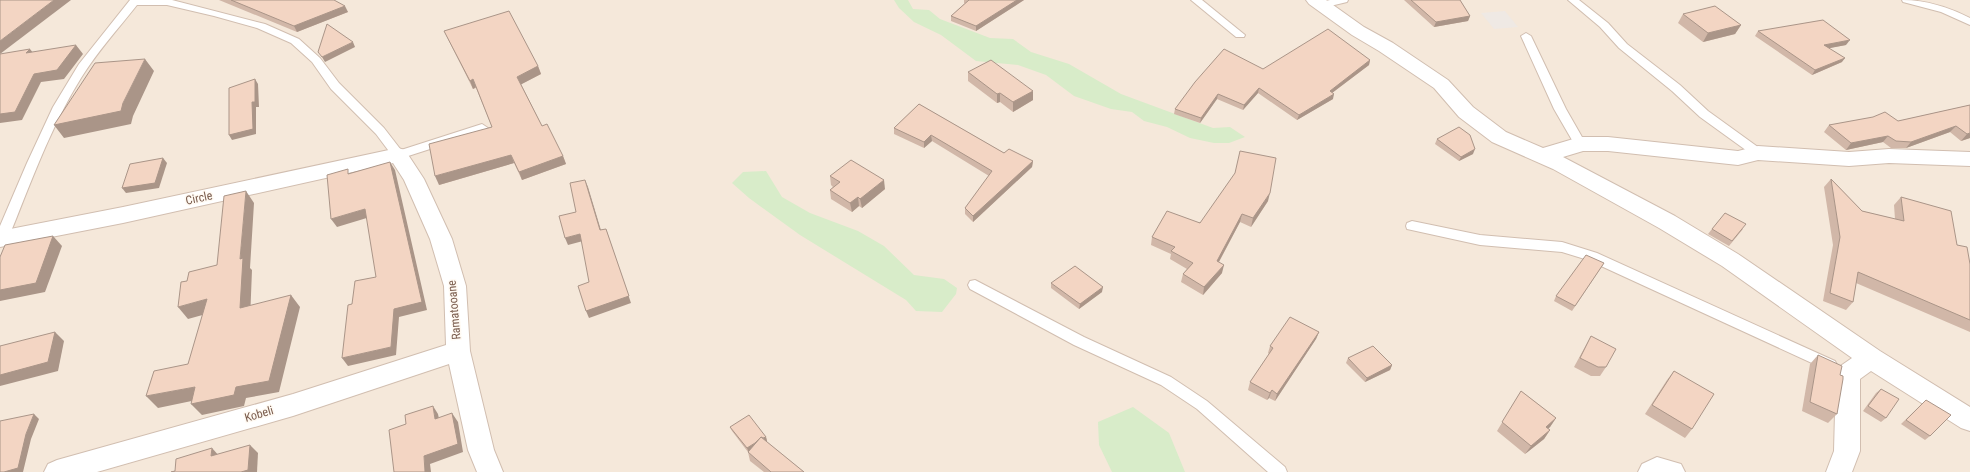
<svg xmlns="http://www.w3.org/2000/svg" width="1970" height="472" font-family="'Roboto Condensed',sans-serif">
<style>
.residential{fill:#f5e8da}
.industrial{fill:#efe9e4}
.green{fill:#d8ecc9}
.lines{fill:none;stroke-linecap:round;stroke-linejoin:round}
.service-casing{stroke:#d1beb0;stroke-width:2}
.minor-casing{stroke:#d1beb0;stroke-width:2}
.service{fill:#fff;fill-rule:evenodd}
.minor{fill:#fff;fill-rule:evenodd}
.wall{fill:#d1b7a8}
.shaded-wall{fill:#aa9588}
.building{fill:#f3d5c3;stroke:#aa9588}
.labels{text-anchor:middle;stroke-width:3;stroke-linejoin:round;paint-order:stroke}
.street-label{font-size:12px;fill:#7a5c4d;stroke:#fffaf3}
</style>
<rect width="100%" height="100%" fill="#fdf6ec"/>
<!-- residential -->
<rect class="residential" x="0" y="0" width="1970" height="472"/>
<!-- industrial -->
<polygon class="industrial" points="1505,11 1518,27 1494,29 1481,13"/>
<!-- green -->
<g class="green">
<polygon points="894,0 908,0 913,9 929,10 940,19 990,38 1013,39 1031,52 1069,64 1121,94 1213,128 1230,127 1245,137 1229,143 1214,143 1190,138 1167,127 1144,121 1132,112 1111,109 1074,96 1046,75 1018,65 976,61 941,35 914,22 899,8"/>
<polygon points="766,171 782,197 810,213 858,231 884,246 914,275 944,279 957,288 956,294 942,312 916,311 906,300 800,235 749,198 732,183 743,172"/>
<polygon points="1133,407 1169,433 1185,472 1112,472 1099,445 1098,422"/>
</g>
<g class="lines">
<defs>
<g id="service">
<path d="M130,0H172L265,24L299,39L320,58L339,83L384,128L401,150L482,124L488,128L486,131L402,158H394L376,134L331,89L312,62L291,43L257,28L214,16L167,5H137C118,29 97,52 81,78C50,128 30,185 8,239L6,242L0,243V226L27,163L53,107L79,64Z"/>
<polygon points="1191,0 1202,0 1245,35 1244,37 1236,37"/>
<polygon points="1330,0 1348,0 1347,2 1322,8 1317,5 1318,3"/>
<polygon points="1568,0 1579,0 1608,23 1627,44 1680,85 1708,111 1762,150 1764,153 1762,156 1754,156 1700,117 1672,91 1619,48 1600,27"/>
<path d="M1902,0C1927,0 1948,7 1970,18V25L1941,12L1903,2Z"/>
<polygon points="1526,33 1531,36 1566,109 1586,144 1584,147 1576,147 1554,109 1521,36"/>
<polygon points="1412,221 1480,235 1562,242 1597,253 1835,361 1837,365 1835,369 1830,371 1825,369 1588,260 1562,252 1480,245 1407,229 1406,226 1407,223"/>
<polygon points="975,280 1084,337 1171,377 1207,401 1285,467 1287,472 1268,472 1197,409 1161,385 1074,345 970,289 968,285 970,281"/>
</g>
<g id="minor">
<polygon points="1306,0 1326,0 1364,27 1393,43 1448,80 1473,107 1506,132 1543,148 1580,137 1608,137 1738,151 1758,146 1849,152 1889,149 1970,152 1970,166 1889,163 1849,166 1758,160 1738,165 1608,151 1583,151 1563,157 1675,216 1738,254 1880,351 1970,407 1970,431 1961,428 1871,371 1860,379 1860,451 1852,472 1826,472 1834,451 1836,374 1839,367 1852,358 1722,266 1659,228 1553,169 1492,142 1459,117 1434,88 1379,51 1352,35 1309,4"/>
<polygon points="398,148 405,150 424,179 452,239 466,286 470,351 494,450 503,472 477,472 468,450 449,364 293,416 97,472 44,472 48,464 57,460 293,394 446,345 444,286 430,239 404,180 393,163 123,223 0,247 0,231 123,207"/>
<polygon points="1657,457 1681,464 1685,472 1638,472 1642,464"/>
</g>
</defs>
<!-- service casing -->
<use href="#service" class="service-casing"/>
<!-- minor casing -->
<use href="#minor" class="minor-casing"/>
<!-- service -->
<use href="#service" class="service"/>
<!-- minor -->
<use href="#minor" class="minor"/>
</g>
<!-- wall -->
<g class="wall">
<polygon points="219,0 334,0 348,12 297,32"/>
<polygon points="964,0 1024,0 976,31 951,21 951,16 965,3 964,3"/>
<polygon points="1404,0 1460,0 1470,16 1468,21 1434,27"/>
<polygon points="1683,14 1741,25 1735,34 1703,42 1678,23"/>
<polygon points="444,31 538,66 541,74 521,84 542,126 563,156 566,164 522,180 514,163 439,185 492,127 476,88 473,89"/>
<polygon points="1758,31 1846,45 1829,48 1842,62 1812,75 1755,36"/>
<polygon points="1370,60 1369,65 1332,93 1333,99 1297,120 1258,93 1243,110 1217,99 1200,123 1174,114 1175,109 1263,69"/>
<polygon points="968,72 1033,100 1013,112 1000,102 997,103 968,81"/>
<polygon points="919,104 1004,153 1033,161 1032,167 973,222 965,214 965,208 989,176 932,141 924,148 894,134 894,128"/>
<polygon points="1970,105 1970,138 1961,141 1950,132 1906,148 1891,148 1883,142 1846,150 1824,132 1829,125 1898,121"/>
<polygon points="1437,139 1473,154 1459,161 1435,144"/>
<polygon points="830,176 885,189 862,208 859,206 852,212 831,199 830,190 833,187 831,185"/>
<polygon points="1831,179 1862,211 1895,219 1894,205 1901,197 1957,245 1970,264 1970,332 1856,283 1853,302 1846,310 1823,301 1833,245 1824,187"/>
<polygon points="1268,201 1251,227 1240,222 1219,262 1222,273 1203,295 1181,282 1183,274 1187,269 1170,259 1171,254 1151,245 1152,237"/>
<polygon points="1712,229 1743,229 1729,246 1708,234"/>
<polygon points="1604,263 1572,311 1554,301 1556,296"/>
<polygon points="1051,283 1102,292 1079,309 1051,288"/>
<polygon points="1319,332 1316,339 1275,401 1269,398 1267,400 1248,390 1250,382 1269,354 1268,353 1270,346"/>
<polygon points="1591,336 1606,367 1600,376 1591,376 1574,367 1586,345"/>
<polygon points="1818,355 1840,375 1837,414 1828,423 1802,411 1810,364"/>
<polygon points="1348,358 1392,365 1390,370 1365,382 1346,363"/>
<polygon points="1674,371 1692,429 1685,438 1645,414 1667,380"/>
<polygon points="1881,389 1886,418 1881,422 1863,411 1876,393"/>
<polygon points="1521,391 1556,418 1550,427 1548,429 1550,430 1544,439 1525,454 1497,431"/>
<polygon points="1926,400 1930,436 1925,440 1901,424"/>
<polygon points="730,427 766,437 767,441 767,442 804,472 764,472 750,461 748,452 732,431"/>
</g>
<!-- shaded-wall -->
<g class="shaded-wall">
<polygon points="54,0 71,0 0,54 0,41"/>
<polygon points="1017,0 1024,0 976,31 976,26"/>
<polygon points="345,6 348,12 297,32 294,26"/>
<polygon points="1470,16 1468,21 1434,27 1436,22"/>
<polygon points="1741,25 1735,34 1703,42 1708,33"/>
<polygon points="1850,40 1846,45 1820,50 1824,45"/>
<polygon points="353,42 355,47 325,62 322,57"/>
<polygon points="76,45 83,54 64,79 41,82 22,120 0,123 0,114 34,74"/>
<polygon points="30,49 37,58 26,53"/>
<polygon points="1845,58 1842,62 1812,75 1815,70"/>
<polygon points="145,59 154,71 133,116 131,124 64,138 54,125 123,103"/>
<polygon points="1370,60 1369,65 1328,96 1330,91"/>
<polygon points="538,66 541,74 520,85 517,77"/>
<polygon points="255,79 258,84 259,107 256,107 256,134 232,140 229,135 252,102"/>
<polygon points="473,79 476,87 473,89 470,81"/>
<polygon points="1259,88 1258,93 1243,110 1244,105"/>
<polygon points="1033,91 1033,100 1013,112 1013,102"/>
<polygon points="1000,93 1000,102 997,103 997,94"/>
<polygon points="1218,94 1217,99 1200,123 1201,118"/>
<polygon points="1334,94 1333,99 1297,120 1299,115"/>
<polygon points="1956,126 1950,132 1906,148 1911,142"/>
<polygon points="1970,133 1970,138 1961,141 1967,134"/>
<polygon points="931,135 932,141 924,148 924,142"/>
<polygon points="1888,136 1883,142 1846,150 1851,143"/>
<polygon points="1475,149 1473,154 1459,161 1461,157"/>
<polygon points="511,155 514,163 439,185 435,176"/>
<polygon points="563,156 566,164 522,180 519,172"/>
<polygon points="163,158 167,163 159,188 126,193 122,188"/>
<polygon points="1033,161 1032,167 973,222 973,216"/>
<polygon points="390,162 395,170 427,310 399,317 396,355 348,366 342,358 391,347"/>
<polygon points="585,180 588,187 603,237 600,230"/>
<polygon points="884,180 885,189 862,208 860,199"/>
<polygon points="246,191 254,203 250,268 252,270 250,320 240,308 240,259"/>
<polygon points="1270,193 1268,201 1251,227 1253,218"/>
<polygon points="858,197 859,206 852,212 850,203"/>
<polygon points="365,209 370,217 337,227 331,219"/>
<polygon points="1242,214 1240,222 1215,269 1217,261"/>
<polygon points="606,229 631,303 589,318 586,311"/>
<polygon points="580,234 583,241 568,245 565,238"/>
<polygon points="53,236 62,246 45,292 0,301 0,290"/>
<polygon points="1224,265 1222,273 1203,295 1204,287"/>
<polygon points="1103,287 1102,292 1079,309 1080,304"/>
<polygon points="291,295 300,307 279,392 246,398 244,406 202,415 191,404 236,387"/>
<polygon points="207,299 217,311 188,319 178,307"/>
<polygon points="55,332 64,341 58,371 0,386 0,375"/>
<polygon points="1319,332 1316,339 1275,401 1277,394"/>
<polygon points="1392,365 1390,370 1365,382 1367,378"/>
<polygon points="195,387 206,398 158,408 146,396"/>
<polygon points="1272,390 1269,398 1267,400 1270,393"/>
<polygon points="433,406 438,414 441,428 435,419"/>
<polygon points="452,413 458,422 463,452 430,464 431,472 425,472 424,456"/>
<polygon points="34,414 39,419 31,439 23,472 4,472 26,434"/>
<polygon points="1556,418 1550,427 1540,436 1546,427"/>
<polygon points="1550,430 1544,439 1525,454 1531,446"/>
<polygon points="766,437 767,441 749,453 747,448"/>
<polygon points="250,445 258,453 257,472 241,472"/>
<polygon points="212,448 220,457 211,456"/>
</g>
<!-- building -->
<g class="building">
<polygon points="0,0 54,0 0,41"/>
<polygon points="231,0 334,0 345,6 294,26"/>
<polygon points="968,0 1017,0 976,26 951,16 969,0"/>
<polygon points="1411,0 1460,0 1470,16 1436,22"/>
<polygon points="1715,6 1741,25 1708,33 1683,14"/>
<polygon points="509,11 538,66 517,77 542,126 547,124 563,156 519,172 511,155 435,176 429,144 492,127 473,79 470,81 444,31"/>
<polygon points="1823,20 1850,40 1824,45 1845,58 1815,70 1758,31"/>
<polygon points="327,24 353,42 322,57 318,52"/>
<polygon points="1328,29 1370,60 1330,91 1334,94 1299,115 1259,88 1244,105 1218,94 1201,118 1175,109 1195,82 1224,49 1263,69"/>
<polygon points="76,45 57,70 34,74 15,112 0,114 0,54 30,49 26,53"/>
<polygon points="145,59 123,103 121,111 54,125 95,63"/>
<polygon points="991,60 1033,91 1013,102 1000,93 997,94 968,72"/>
<polygon points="255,79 255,102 252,102 253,129 229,135 229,88"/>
<polygon points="919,104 1004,153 1009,149 1033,161 973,216 965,208 992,171 931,135 924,142 894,128"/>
<polygon points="1970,105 1970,133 1967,134 1956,126 1911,142 1896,141 1888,136 1851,143 1829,125 1873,117 1885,112 1898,121"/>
<polygon points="1459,127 1470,135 1475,149 1461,157 1437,139"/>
<polygon points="1240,151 1276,158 1270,193 1253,218 1242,214 1217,261 1224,265 1204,287 1183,274 1193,263 1171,251 1175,247 1152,237 1167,211 1200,223 1235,173"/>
<polygon points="163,158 155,183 122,188 130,164"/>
<polygon points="851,160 884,180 860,199 858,197 850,203 830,190 840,182 830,176"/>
<polygon points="390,162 422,302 394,309 391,347 342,358 348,305 352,304 355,281 376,277 365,209 331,219 327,175 348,169 348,174"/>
<polygon points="1831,179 1862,211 1904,221 1901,197 1951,211 1957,245 1967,247 1970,264 1970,320 1858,272 1853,302 1830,293 1840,237"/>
<polygon points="585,180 600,230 606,229 629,296 586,311 578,286 589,282 580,234 565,238 559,216 576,212 570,183"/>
<polygon points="246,191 240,259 243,258 240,308 291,295 269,381 236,387 234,395 191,404 195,387 146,396 154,371 188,364 207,299 178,307 181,282 187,281 189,272 217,265 224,196"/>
<polygon points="1725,213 1746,224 1732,241 1712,229"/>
<polygon points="53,236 36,283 0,290 0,257 5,245"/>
<polygon points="1586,255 1604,263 1575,306 1556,296"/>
<polygon points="1075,266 1103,287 1080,304 1051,283"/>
<polygon points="1290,317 1319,332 1277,394 1272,390 1270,393 1250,382 1273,348 1270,346"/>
<polygon points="55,332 48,362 0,375 0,346"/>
<polygon points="1591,336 1616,349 1606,367 1598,367 1580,358"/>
<polygon points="1373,346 1392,365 1367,378 1348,358"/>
<polygon points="1818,355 1842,366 1840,375 1843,376 1843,379 1837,414 1810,402"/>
<polygon points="1674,371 1714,394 1692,429 1652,405"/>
<polygon points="1881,389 1899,399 1886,418 1868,406"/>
<polygon points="1521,391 1556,418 1546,427 1550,430 1531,446 1502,422"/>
<polygon points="1926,400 1951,415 1930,436 1906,420"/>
<polygon points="433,406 435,419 452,413 458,444 424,456 425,472 394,472 389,430 406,424 405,415"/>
<polygon points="34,414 26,434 18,468 4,472 0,472 0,421"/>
<polygon points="749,415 766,437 763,438 761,437 755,443 747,448 730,427"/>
<polygon points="761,437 804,472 771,472 748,452"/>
<polygon points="250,445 248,470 241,472 171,472 175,471 176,459 212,448 211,456"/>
</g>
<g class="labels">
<!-- street labels -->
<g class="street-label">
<text transform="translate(199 198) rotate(-12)" y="4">Circle</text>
<text transform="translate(454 310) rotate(-95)" y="4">Ramatooane</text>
<text transform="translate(259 414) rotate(-16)" y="4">Kobeli</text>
</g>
</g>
</svg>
